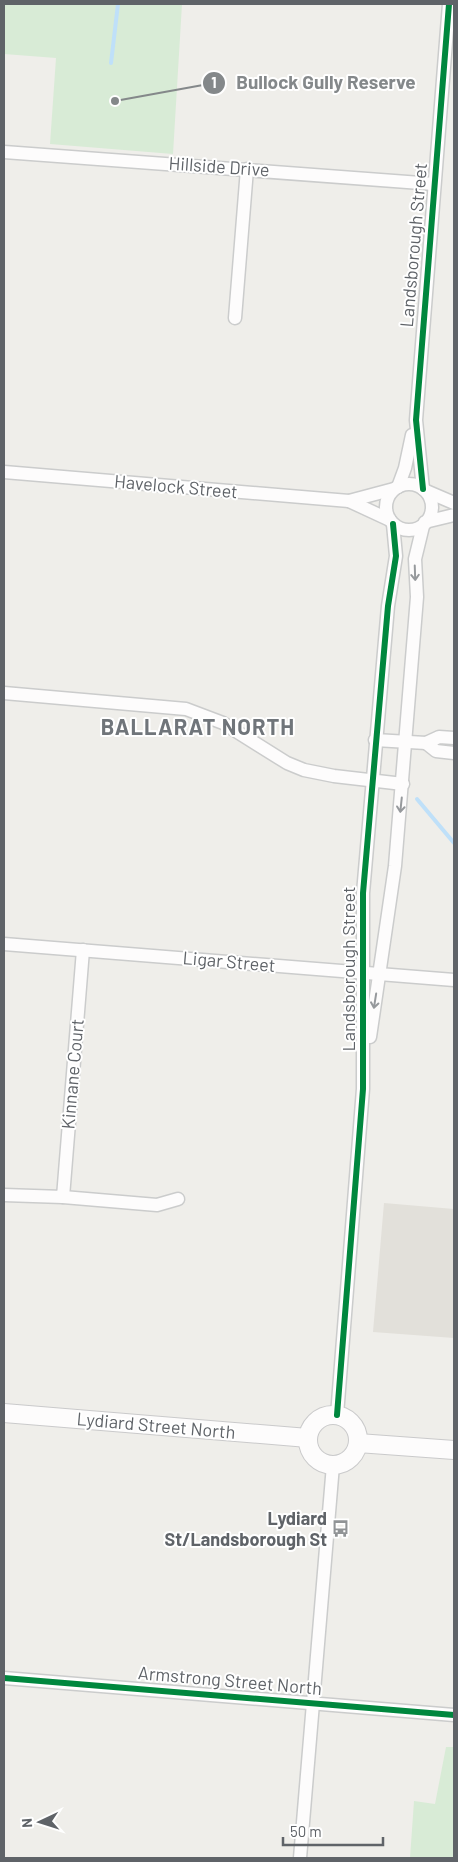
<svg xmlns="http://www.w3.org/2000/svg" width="458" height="1862" font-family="Barlow,sans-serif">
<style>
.education{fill:#e2e0da}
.green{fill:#d8ebd6}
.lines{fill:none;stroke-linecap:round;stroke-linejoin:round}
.stream{stroke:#bfe0f9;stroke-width:4}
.street-casing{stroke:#cbcccc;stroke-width:15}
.secondary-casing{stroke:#cacacb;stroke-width:20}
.street{stroke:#fdfcfc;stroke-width:12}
.secondary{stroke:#fdfcfc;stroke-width:18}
.cycleway-casing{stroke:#fff;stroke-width:9}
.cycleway{stroke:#00873e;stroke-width:6}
.oneway{stroke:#96999c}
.labels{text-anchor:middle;stroke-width:4;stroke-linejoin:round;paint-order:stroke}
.street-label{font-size:18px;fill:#5f6368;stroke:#fff}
.poi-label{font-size:18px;font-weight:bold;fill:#5f6368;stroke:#fff;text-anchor:end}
.district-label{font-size:22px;font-weight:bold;letter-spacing:1px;fill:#70757a;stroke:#fff}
.leader{fill:none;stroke:#84888a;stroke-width:2}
.callout-dot{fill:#84888a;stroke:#fff;stroke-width:2}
.mark-label{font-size:15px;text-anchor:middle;font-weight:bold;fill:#fff}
.callout-label{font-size:19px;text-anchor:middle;font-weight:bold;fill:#84888a;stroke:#fff;stroke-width:4;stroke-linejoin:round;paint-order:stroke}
</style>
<rect width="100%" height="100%" fill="#efeeea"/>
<!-- education -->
<polygon class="education" points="384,1203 454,1209 454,1338 373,1332"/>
<!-- green -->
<g class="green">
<polygon points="4,4 182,4 173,154 50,144 56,58 4,54"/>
<polygon points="446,1747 454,1747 454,1858 410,1858 414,1801 435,1804"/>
</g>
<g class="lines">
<!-- stream -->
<g class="stream">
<polyline points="111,63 118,4"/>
<polyline points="417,799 454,843"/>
</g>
<defs>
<g id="street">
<polyline points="4,152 434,184"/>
<polyline points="235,318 247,169"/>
<polyline points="4,472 349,501 394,489"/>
<circle cx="409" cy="507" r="23"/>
<polyline points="398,487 405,468 412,435"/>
<polyline points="423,489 416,420 449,4"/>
<polyline points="426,491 454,503"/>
<polyline points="349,501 390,520"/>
<polyline points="425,522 454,515"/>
<polyline points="4,693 186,709 223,723 287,763 304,770 334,776 403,784"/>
<polyline points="375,740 426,743 439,737 454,738"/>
<polyline points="426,743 436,751 454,753"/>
<polyline points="4,944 454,980"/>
<polyline points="370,1037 395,866 417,597 415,559 423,526"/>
<polyline points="4,1195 63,1197 83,950"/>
<polyline points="63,1197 157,1205 178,1199"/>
<polyline points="337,1415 363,1089 363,893 388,606 396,556 393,524"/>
<polyline points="4,1678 454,1715"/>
<polyline points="300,1858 333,1465"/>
</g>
<g id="secondary">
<polyline points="4,1413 308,1438"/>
<circle cx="333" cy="1440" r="25"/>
<polyline points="358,1443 454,1450"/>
</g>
</defs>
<!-- street casing -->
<use href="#street" class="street-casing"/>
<!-- secondary casing -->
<use href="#secondary" class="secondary-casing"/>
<!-- street -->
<use href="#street" class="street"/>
<!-- secondary -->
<use href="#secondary" class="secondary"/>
<defs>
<g id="cycleway">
<polyline points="423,489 416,420 449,4"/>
<polyline points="337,1415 363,1089 363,893 388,606 396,556 393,524"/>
<polyline points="4,1678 454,1715"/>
</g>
</defs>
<!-- cycleway casing -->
<use href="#cycleway" class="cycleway-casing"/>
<!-- cycleway -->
<use href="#cycleway" class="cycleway"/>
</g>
<!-- one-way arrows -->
<defs><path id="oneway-shaft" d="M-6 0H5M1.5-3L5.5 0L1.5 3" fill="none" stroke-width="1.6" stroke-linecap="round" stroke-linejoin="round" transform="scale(1.25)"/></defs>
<g class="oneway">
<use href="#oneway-shaft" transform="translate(415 573) rotate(88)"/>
<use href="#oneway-shaft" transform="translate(401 805) rotate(96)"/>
<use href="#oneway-shaft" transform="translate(375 1001) rotate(99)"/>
</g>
<!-- icons -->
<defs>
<symbol id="bus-bare" viewBox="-9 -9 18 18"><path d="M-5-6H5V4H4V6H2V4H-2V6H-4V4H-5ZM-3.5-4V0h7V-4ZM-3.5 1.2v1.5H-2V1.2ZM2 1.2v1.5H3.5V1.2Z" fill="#919496" stroke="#fff" stroke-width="2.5" paint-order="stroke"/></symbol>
</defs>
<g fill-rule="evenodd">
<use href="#bus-bare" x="328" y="1516" width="25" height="25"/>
</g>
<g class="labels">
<!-- street labels -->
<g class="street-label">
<text transform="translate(219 167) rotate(4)" y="6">Hillside Drive</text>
<text transform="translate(414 245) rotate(-85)" y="6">Landsborough Street</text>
<text transform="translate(176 487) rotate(5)" y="6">Havelock Street</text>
<text transform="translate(229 962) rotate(5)" y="6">Ligar Street</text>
<text transform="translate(349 969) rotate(-90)" y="6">Landsborough Street</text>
<text transform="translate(73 1074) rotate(-85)" y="6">Kinnane Court</text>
<text transform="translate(156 1426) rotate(5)" y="6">Lydiard Street North</text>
<text transform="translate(230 1681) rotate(5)" y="6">Armstrong Street North</text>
</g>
<!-- poi labels -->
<g class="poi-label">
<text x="327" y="1525">Lydiard<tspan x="327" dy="21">St/Landsborough St</tspan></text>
</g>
<!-- district labels -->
<g class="district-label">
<text x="198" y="735">BALLARAT NORTH</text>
</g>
</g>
<!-- callouts -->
<path class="leader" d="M115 101L214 83"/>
<g class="callout-dot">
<circle cx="115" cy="101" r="5"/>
<circle cx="214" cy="83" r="12"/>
</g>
<g class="mark-label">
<text x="214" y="88">1</text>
</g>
<g class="callout-label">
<text x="326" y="89">Bullock Gully Reserve</text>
</g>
<!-- border -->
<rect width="458" height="1862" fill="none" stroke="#5f6368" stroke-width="10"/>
<!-- north arrow -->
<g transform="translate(40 1822) rotate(266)" stroke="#ffffff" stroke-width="4" paint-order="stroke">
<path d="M0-4L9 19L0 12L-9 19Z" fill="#5f6368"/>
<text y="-8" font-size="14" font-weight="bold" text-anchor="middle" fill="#5f6368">N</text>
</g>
<!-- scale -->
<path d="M283 1837v8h100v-8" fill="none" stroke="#5f6368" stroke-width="2.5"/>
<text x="290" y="1837" font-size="15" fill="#5f6368" stroke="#ffffff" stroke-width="4" paint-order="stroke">50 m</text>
</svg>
